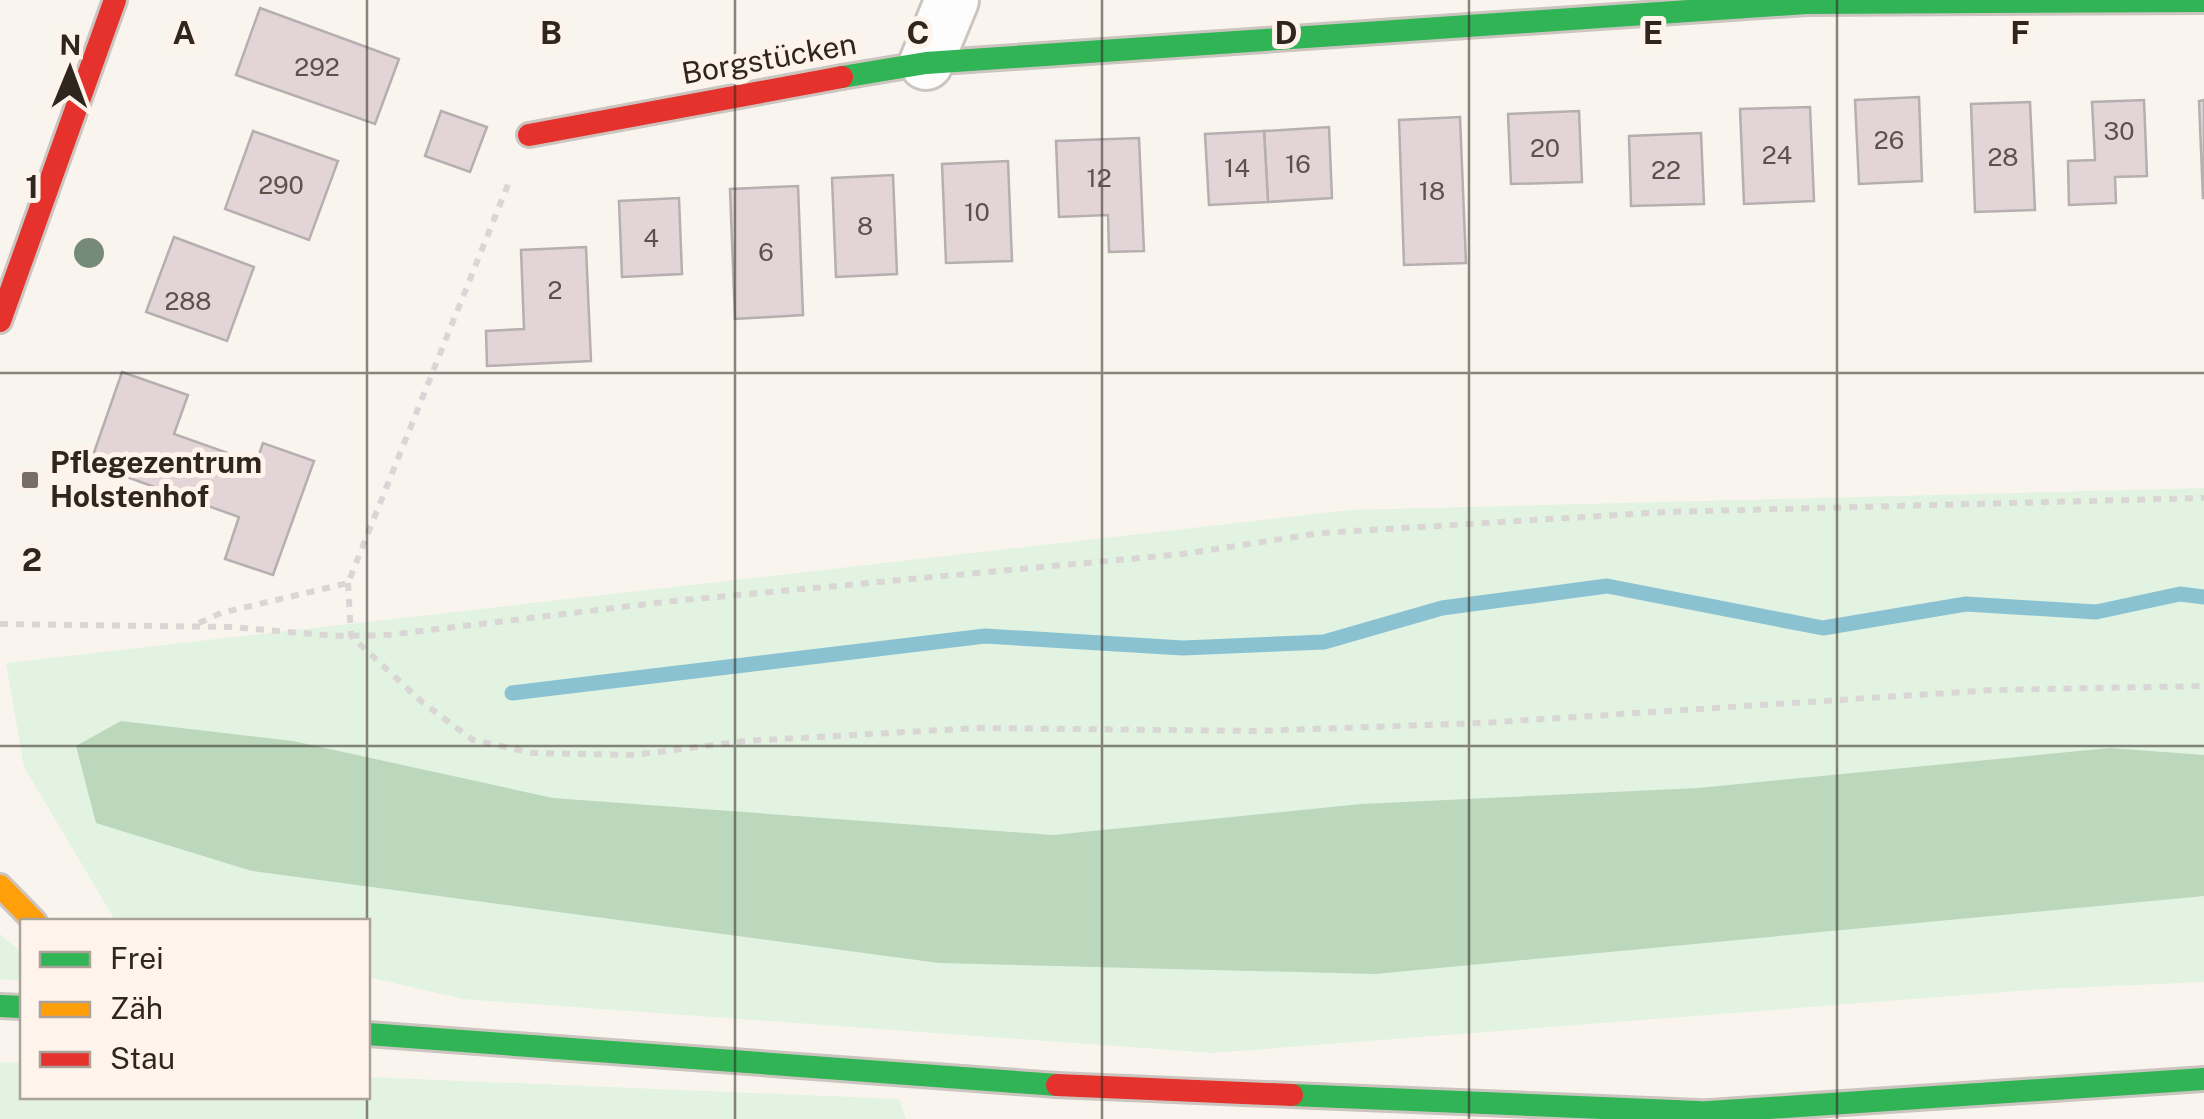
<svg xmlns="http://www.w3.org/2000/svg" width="2204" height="1119" font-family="'Public Sans',sans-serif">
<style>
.green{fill:#e2f3e1}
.forest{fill:#bbd7bc}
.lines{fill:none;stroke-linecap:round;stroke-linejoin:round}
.stream{stroke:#8bc2d2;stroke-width:15}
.building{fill:#e3d4d7;stroke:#b6afaf;stroke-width:2.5}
.street-casing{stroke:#ccc5bf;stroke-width:58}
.fast-casing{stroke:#ccc5bf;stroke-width:28}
.slow-casing{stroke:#ccc5bf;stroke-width:28}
.jam-casing{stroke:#ccc5bf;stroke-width:28}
.path{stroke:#d9d6d5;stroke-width:6;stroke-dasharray:8 8;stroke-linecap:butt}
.street{stroke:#fefdfd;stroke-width:52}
.fast{stroke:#30b455;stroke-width:22}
.slow{stroke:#ff9f0a;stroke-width:22}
.jam{stroke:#e5322d;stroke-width:22}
.tree{fill:#758a78}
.grid{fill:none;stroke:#2f261e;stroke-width:2.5;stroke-opacity:0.55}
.poi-dot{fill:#766e67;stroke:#fef4eb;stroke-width:4}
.labels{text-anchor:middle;stroke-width:10;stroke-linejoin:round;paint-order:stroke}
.number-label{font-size:25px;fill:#5c524c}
.street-label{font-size:30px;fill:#2f261e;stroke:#fef4eb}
.poi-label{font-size:30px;font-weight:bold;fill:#2f261e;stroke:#fef4eb;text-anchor:start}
.grid-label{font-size:32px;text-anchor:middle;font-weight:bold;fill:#2f261e;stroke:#fef4eb;stroke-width:10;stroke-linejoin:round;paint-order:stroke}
</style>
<rect width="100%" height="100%" fill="#faf4ef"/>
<!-- green -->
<g class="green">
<polygon points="2204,488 2204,982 2045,989 1213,1053 463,999 368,977 368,922 115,920 24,767 6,663 1350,510"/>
<polygon points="0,934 22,953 22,981 0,979"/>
<polygon points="0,1062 22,1063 22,1096 368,1096 368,1077 899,1099 906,1119 0,1119"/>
</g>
<!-- forest -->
<polygon class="forest" points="121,721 293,741 553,798 1053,835 1361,804 1698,788 2110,748 2204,755 2204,896 1375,974 939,963 252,871 96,823 76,746"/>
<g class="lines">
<!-- stream -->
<polyline class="stream" points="512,693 985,636 1183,648 1324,642 1442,608 1607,586 1823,628 1966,604 2096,612 2180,594 2204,597"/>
</g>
<!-- building -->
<g class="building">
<polygon points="260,8 399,59 375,124 236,75"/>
<polygon points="1919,97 1922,181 1859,184 1855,100"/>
<polygon points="2144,100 2147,176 2115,177 2116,203 2069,205 2068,161 2095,160 2092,102"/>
<polygon points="2204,100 2204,198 2203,198 2199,101"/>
<polygon points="2030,102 2035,210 1975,212 1971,104"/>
<polygon points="1810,107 1814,201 1744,204 1740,109"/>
<polygon points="441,111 487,127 470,172 425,156"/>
<polygon points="1579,111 1582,182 1511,184 1508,114"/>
<polygon points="1460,117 1466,263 1404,265 1399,120"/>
<polygon points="1329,127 1332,198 1268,202 1264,131"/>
<polygon points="253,131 338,161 309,240 225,209"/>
<polygon points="1264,131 1268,202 1209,205 1205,134"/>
<polygon points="1701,133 1704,204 1631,206 1629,136"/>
<polygon points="1139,138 1144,251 1109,252 1108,215 1059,217 1056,141"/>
<polygon points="1008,161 1012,261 946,263 942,164"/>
<polygon points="893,175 897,274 836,277 832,178"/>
<polygon points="798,186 803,315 735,319 730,189"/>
<polygon points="679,198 682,274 622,277 619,201"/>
<polygon points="174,237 254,267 227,341 146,312"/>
<polygon points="586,247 591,361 487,366 486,331 524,329 521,250"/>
<polygon points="122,372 188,395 174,434 256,463 263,443 314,461 273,575 225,559 239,517 90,464"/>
</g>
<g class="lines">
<defs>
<polyline id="street" points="926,63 952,0"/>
<g id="fast">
<polyline points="842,77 926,63 1806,3 2204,1"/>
<polyline points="0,1006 22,1007"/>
<polyline points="368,1034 1057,1085"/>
<polyline points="1292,1095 1698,1112"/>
<polyline points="1664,1115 2204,1079"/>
</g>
<polyline id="slow" points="0,886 35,922"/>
<g id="jam">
<polyline points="529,135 842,77"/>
<polyline points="0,321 115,0"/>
<polyline points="1057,1085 1292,1095"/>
</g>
</defs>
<!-- street casing -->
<use href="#street" class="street-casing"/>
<!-- fast casing -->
<use href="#fast" class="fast-casing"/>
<!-- slow casing -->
<use href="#slow" class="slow-casing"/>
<!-- jam casing -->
<use href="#jam" class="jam-casing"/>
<!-- path -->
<g class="path">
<polyline points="348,583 351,636 422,702 473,740 533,753 634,755 745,741 979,728 1256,731 1483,723 1993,690 2204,686"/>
<polyline points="199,623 221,613 348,583 509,182"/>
<polyline points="0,624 231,627 335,636 388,635 673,601 1183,554 1321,533 1666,512 2204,498"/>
</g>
<!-- street -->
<use href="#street" class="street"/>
<!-- fast -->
<use href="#fast" class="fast"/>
<!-- slow -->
<use href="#slow" class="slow"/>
<!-- jam -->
<use href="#jam" class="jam"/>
</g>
<!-- trees -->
<circle class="tree" cx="89" cy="253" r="15"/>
<!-- grid -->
<path class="grid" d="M367,0V922M735,0V1119M1102,0V1119M1469,0V1119M1837,0V1119M0,373H2204M0,746H2204M367,1096V1119"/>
<!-- markers -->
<rect class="poi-dot" x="20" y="470" width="20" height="20" rx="5"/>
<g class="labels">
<!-- number labels -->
<g class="number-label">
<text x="317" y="76">292</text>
<text x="2119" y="140">30</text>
<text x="1889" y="149">26</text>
<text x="1545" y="157">20</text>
<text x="1777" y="164">24</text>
<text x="2003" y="166">28</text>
<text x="1298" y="173">16</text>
<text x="1237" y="177">14</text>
<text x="1666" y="179">22</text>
<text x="1099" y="187">12</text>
<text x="281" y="194">290</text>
<text x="1432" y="200">18</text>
<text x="977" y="221">10</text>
<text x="865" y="235">8</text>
<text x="651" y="247">4</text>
<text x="766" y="261">6</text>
<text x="555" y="299">2</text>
<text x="188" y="310">288</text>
</g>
<!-- street labels -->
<g class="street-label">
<text transform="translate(769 59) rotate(-10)" y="10">Borgstücken</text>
</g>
<!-- poi labels -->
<g class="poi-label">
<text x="50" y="473">Pflegezentrum<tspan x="50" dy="34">Holstenhof</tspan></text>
</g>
</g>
<g class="grid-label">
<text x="184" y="44">A</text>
<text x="551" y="44">B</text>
<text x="918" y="44">C</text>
<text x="1286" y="44">D</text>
<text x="1653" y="44">E</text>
<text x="2020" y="44">F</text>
<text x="32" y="198">1</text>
<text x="32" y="571">2</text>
</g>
<!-- legend -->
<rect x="20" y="919" width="350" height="180" fill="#fef4eb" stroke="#aba299" stroke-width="2.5"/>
<rect x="40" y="952" width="50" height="15" fill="#30b455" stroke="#aba299" stroke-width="2.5"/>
<text x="110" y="969" font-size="30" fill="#2f261e">Frei</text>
<rect x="40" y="1002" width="50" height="15" fill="#ff9f0a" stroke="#aba299" stroke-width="2.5"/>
<text x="110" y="1019" font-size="30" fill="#2f261e">Zäh</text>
<rect x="40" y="1052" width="50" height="15" fill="#e5322d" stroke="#aba299" stroke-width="2.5"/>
<text x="110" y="1069" font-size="30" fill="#2f261e">Stau</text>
<!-- north arrow -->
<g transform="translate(70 70) rotate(1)" stroke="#fef4eb" stroke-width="8" paint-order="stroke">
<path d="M0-8L18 38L0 25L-18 38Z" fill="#2f261e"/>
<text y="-15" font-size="28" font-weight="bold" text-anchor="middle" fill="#2f261e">N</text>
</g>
</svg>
